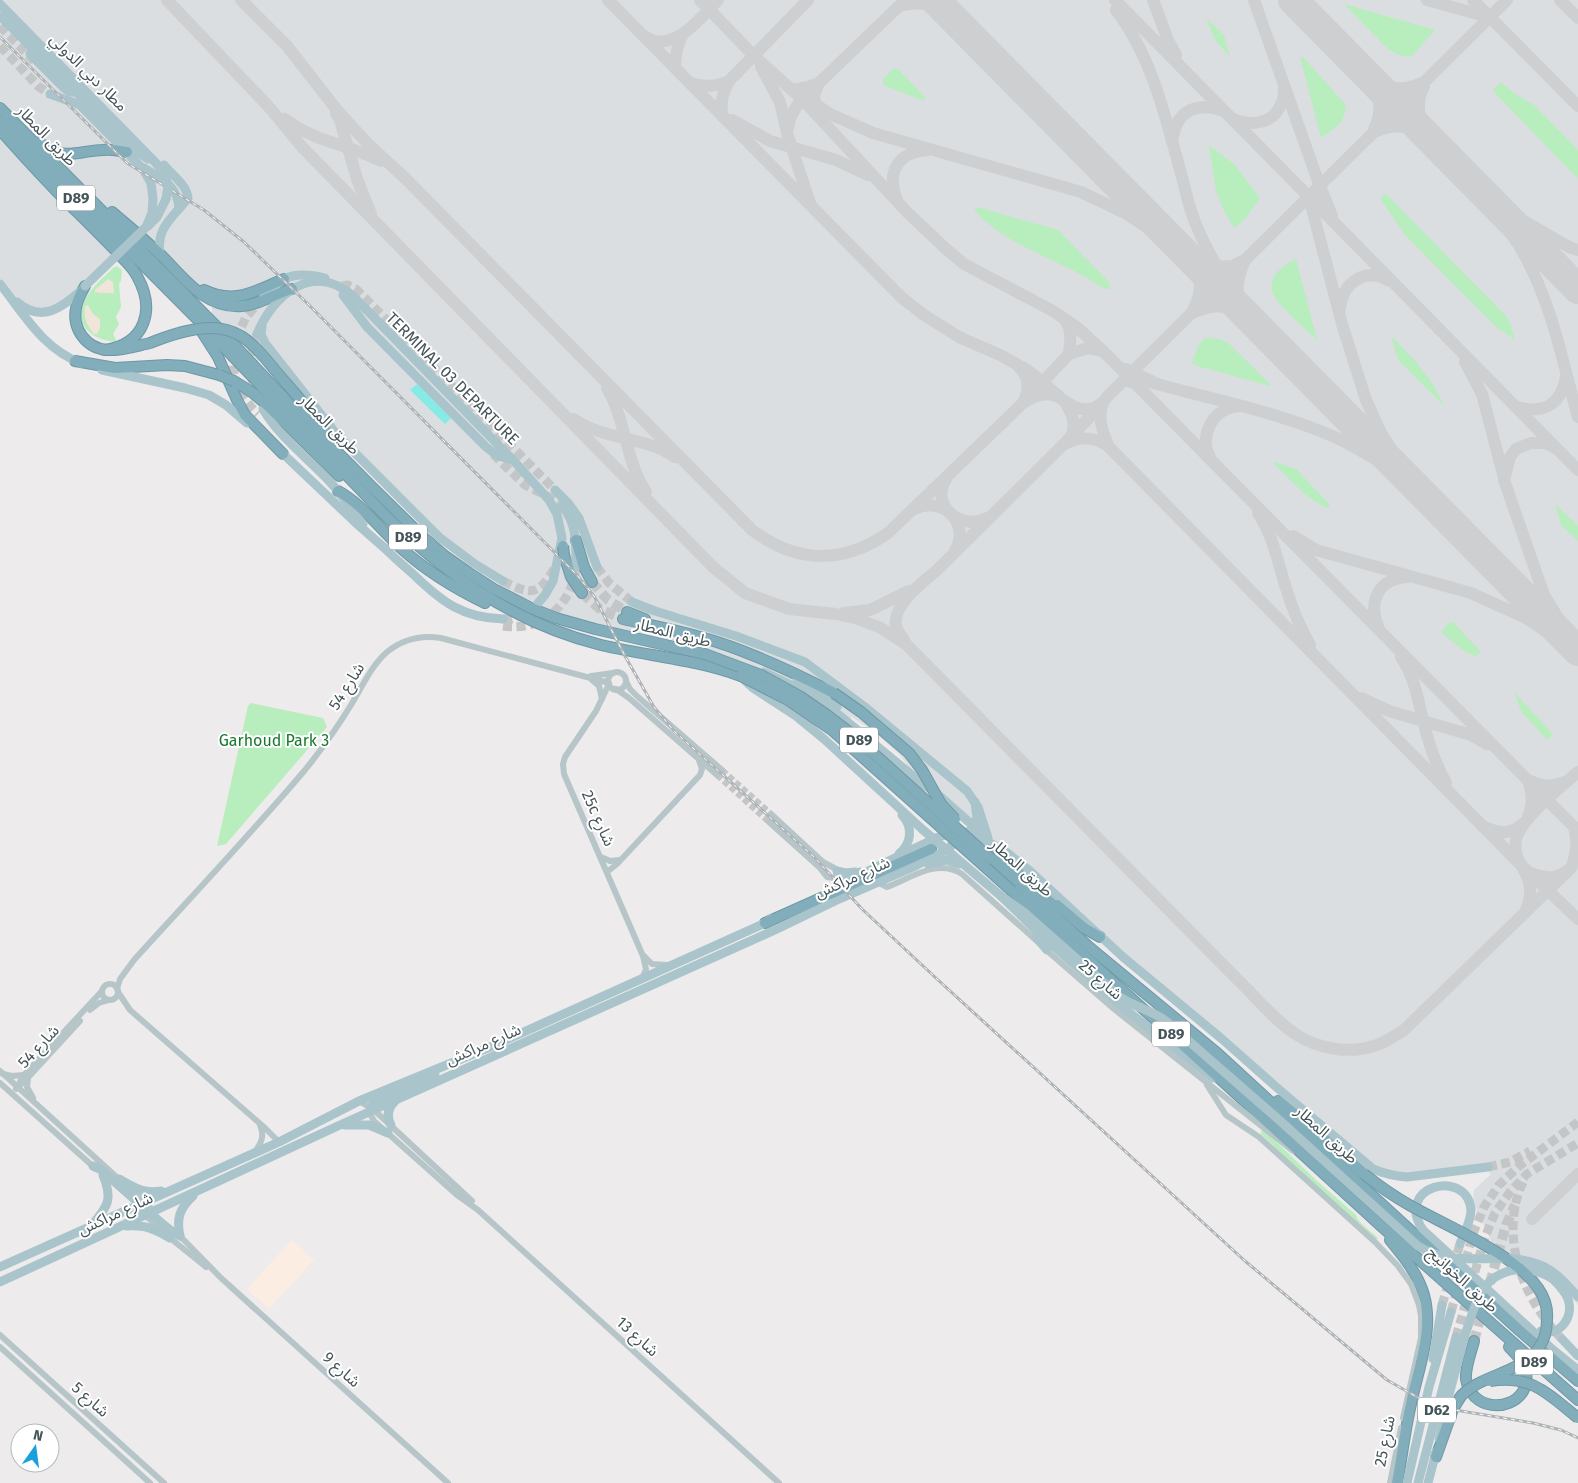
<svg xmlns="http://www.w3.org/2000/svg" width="1578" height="1483" font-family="'Fira Sans','Noto Sans Arabic',sans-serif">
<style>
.commercial{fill:#fbede2}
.airport{fill:#dadee0}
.green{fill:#b8edbe}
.sand{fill:#f1e4db}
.water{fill:#85ebe4}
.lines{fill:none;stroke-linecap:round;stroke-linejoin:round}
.taxiway{stroke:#cecfd1;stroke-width:12}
.runway{stroke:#cecfd1;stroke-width:30}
.minor-tunnel{stroke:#c4c5c7;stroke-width:6;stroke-dasharray:6 3;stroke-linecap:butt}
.major-tunnel{stroke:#c4c5c7;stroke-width:9;stroke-dasharray:9 4.5;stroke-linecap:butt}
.highway-tunnel{stroke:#c4c5c7;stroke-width:10;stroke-dasharray:10 5;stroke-linecap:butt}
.highway-casing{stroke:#6e98a7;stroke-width:12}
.minor{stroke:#b6c5c8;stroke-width:6}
.major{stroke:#aac4cb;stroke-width:9}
.highway{stroke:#82adbb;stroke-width:10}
.rail-casing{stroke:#adb3b6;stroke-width:3}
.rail{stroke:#fff;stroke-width:1;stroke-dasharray:4;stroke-linecap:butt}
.highway-bridge-casing{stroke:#6e98a7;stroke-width:12;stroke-linecap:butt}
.major-bridge{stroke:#aac4cb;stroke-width:9}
.highway-bridge{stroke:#82adbb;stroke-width:10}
.labels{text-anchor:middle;stroke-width:4;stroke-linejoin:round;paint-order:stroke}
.shield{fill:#fff;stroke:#7c878a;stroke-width:1}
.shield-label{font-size:15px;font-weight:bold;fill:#445458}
.street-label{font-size:16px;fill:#445458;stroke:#fff}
.park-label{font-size:16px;fill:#16782c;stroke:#fff}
</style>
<rect width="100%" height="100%" fill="#eeebec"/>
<!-- commercial -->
<polygon class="commercial" points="292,1240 314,1260 269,1309 247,1289"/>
<!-- airport -->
<polygon class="airport" points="0,0 1578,0 1578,1305 1564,1286 1528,1257 1506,1254 1493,1245 1473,1202 1474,1190 1490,1175 1489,1164 1410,1175 1376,1167 913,772 899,754 873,731 852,717 848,720 767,672 740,661 697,648 561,616 557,612 515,594 479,572 452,552 267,353 256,363 212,315 212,292 198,285 183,273 139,229 65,301 53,308 30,308 14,297 0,279"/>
<!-- green -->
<g class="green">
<polygon points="1344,4 1435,30 1411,57 1402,56 1389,50"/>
<polygon points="1206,18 1224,35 1230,57 1215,40"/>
<path d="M1300,57H1303L1345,104C1347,122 1334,129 1321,138Z"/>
<polygon points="894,68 898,69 925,97 924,101 883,85 883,79"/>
<polygon points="1501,82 1515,94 1534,105 1578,150 1578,179 1494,92 1494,89"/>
<polygon points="1209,145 1235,165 1260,198 1245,219 1234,228 1223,209 1216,191"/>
<polygon points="1386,194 1508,318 1515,340 1494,325 1405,235 1380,198"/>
<path d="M977,207L1058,230L1109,282L1110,288L1107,289H1105C1090,280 1075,271 1060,264C1030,249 998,237 975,211V208Z"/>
<path d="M1296,259L1317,340C1307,330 1275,304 1272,291C1269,275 1283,265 1296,259Z"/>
<path d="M117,266L122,270L121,281L119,283L121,307L116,317L119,324L113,334L117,342C92,341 71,323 86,298C92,287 104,277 113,268Z"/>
<path d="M1391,336C1412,357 1432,377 1444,406L1398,360Z"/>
<polygon points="1205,338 1220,339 1227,342 1270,384 1270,386 1197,366 1192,363 1199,344"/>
<polygon points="1275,462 1296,469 1329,504 1329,508 1326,508 1307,496 1274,464"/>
<polygon points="1555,504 1578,526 1578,541 1561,525"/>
<polygon points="1450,622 1454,623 1481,652 1476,656 1465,652 1441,632"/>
<polygon points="1514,692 1553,734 1547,740 1521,711"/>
<polygon points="251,703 323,718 327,727 226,844 217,846 248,706"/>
<path d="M1264,1130L1316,1180L1356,1215C1358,1223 1371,1231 1378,1238L1375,1241L1273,1148L1274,1146L1261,1134V1131Z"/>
</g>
<!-- sand -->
<g class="sand">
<path d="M108,279L113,282L114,293C113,293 97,293 95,292V290Z"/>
<path d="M88,305L93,314L100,319V328L97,334H94C87,326 83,317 85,306Z"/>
</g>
<!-- water -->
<polygon class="water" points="417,384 451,418 445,424 410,390"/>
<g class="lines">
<!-- taxiway -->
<g class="taxiway">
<path d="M167,0L269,107L302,147L713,567L745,593L789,609L836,614L855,618L881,628L907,645L1238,980C1257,998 1275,1021 1297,1035C1319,1049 1349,1054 1374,1046C1385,1043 1394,1036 1404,1030L1571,868C1556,880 1548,879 1530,873"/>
<path d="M241,0L287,46L337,110L369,145L405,178L752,530C796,563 842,565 888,533L1023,403C1034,396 1047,390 1060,398C1069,403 1077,411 1089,409C1094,409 1099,405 1103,402"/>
<polyline points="608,0 902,298 924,315 959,337 1000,355 1029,371 1059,396"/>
<polyline points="700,0 756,58 802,99 907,212 945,248 964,264 1053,311 1078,328 1108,356 1578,831"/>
<polyline points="1115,0 1578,470"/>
<polyline points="1153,0 1168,40 1176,55"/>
<polyline points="1254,0 1318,181 1332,216"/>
<polyline points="1427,0 1488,17"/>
<polyline points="1473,0 1578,106"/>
<path d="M1507,0L1118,386C1113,391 1107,396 1104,401C1096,415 1103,434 1109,447L1521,865L1578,919"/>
<polyline points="1560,0 1578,18"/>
<path d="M1116,10C1153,58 1166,120 1182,177C1186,192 1189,208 1195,222C1202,240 1211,257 1221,273"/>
<path d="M644,36C648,38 652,40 655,41C681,45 702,16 718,0"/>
<polyline points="761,67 780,102 787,133 810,203"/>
<path d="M675,68C675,55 677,45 683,34"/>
<path d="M1372,80C1388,88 1404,92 1421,83"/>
<path d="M1372,80C1380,97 1383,112 1374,129"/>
<path d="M691,83C706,87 715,87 729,81L808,0"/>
<path d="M809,100L830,114L873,133L1081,192L1125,213L1165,239L1192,260L1208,267L1232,266L1245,260C1238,277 1236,285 1239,303"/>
<path d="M815,110L814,95L819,83L899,6C924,0 933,4 954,18"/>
<polyline points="336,113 340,120 357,179 371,214"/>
<path d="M723,117C719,104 723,92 729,81"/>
<path d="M285,119C313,141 349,145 381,161"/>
<path d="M1233,119C1251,126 1274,125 1282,102C1284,98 1284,92 1284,87"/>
<polyline points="732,120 770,141 836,160 868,175"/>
<path d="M788,128C791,107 805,97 819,83L808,87L792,90"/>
<path d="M1377,131C1395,123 1411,126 1427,136C1419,119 1415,103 1424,86"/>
<path d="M1172,142C1173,137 1174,131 1176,126C1184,106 1205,104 1223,111"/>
<path d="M1466,175C1488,202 1510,228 1526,258C1553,308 1563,364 1578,417"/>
<polyline points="1491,196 1515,216 1569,247 1578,250"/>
<polyline points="1309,197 1342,324 1366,400 1381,433 1398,460 1428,499"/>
<path d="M897,200C886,173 897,152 928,150"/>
<path d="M1192,260C1202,281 1203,291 1192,313C1214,304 1222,304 1244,313"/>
<polyline points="1235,297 1259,328"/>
<path d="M1340,308C1342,283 1366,266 1389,281"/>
<polyline points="1069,354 1088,348 1103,351"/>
<polyline points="1465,362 1482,394 1504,478"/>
<path d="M1019,367C1030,377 1029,391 1023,403"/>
<polyline points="1126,369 1157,384 1142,380 1130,382"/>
<path d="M1157,384C1215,400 1282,413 1337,438C1362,450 1386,466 1410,480"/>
<path d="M1038,387L1069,354C1070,342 1073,329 1064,319"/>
<path d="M607,388C626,420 625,460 646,492"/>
<path d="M1065,402C1072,414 1077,424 1071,437"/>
<path d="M1517,407C1544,414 1561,405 1566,377"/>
<path d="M573,419C579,422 584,426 590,428C618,440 651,440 675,457"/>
<path d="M1067,443C1081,436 1096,437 1109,447"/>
<polyline points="1555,448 1545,443 1531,443 1516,449 1510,457 1504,480 1544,595 1569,636 1578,646"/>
<path d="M1210,457C1200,441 1209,416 1227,409C1230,407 1235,407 1239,406"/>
<path d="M946,479C930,504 960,532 987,518"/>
<path d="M915,509C943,495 971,524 955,551"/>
<path d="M1258,513C1273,535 1278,563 1286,588C1292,608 1300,627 1310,645"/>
<polyline points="1293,536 1316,550 1471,593 1526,618 1568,646 1578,654"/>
<polyline points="844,613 870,610 909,591"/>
<path d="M1378,626C1368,600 1379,579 1407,577"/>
<path d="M904,640C901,635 897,631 896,626C892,605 923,582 937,570L1064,444L1100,406"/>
<path d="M1401,657C1416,678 1419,707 1426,732C1431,750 1437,767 1446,783"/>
<polyline points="1361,698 1389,711 1471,735 1487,744"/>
<path d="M1528,817C1533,802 1533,796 1528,780C1543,787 1549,787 1565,782"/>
<path d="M1485,827C1500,834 1511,835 1524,823"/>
<path d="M1571,868C1577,854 1578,841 1574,827L1577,828"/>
<path d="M1526,910C1541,873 1511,868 1516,840C1520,819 1562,786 1578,772"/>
<polyline points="1532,1219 1578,1174"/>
</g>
<!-- runway -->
<g class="runway">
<polyline points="935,0 1578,651"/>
<polyline points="1293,0 1578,289"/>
</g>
<!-- minor-tunnel -->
<g class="minor-tunnel">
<polyline points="722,770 771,814"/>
<polyline points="717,775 769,822"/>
</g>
<!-- major-tunnel -->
<g class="major-tunnel">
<polyline points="0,26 34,61"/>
<polyline points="0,46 39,87 50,94"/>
<polyline points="342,286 348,285 356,289 555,490"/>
<path d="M257,334C249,355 249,375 257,397"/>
<polyline points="236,339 246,317 261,300"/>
<path d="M233,352C231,377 241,398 258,414"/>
<polyline points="493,454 525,485 553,499 562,506"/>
<polyline points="597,567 609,583 632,602"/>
<path d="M503,581C531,595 538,597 555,567"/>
<polyline points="503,619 511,619 524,614"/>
<path d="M503,626C542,632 572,605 576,567"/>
<polyline points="1488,1167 1510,1162 1530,1151"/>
<path d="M1523,1182C1498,1236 1523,1299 1562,1339"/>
<polyline points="1442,1305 1460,1244"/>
<polyline points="1451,1312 1474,1231 1484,1207 1499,1185 1518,1167 1578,1122"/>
<polyline points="1456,1337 1485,1237 1495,1213 1510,1192 1527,1174 1578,1143"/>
</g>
<!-- highway-tunnel -->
<g class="highway-tunnel">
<polyline points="592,582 608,600 627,612"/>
<polyline points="582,593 600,609 623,619"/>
<polyline points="1474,1341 1506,1225 1515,1205"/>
</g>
<defs>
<g id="highway">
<polyline points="0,108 221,331 286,400 372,487 423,537 445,556 469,573 494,589 531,608 556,618 595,629 705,654"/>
<path d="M0,121L198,320L380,510C443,573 513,623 601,645C647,656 695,659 741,676"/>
<path d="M2,132C25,158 48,183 72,207C87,221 101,236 115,250C123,259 132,266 137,276C156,310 145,344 105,350"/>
<path d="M39,142C65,162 75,151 103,150C111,149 119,151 127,152"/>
<path d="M112,212C129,226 145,240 161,255C184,278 205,309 242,306C260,305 275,293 292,289"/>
<path d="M85,286C81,293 77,300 76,308C72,329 86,348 107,350C121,351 136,346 150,343"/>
<path d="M204,290C235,305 255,291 284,279"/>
<polyline points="202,332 218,357 237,400 245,415 283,454"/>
<polyline points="75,361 115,368 167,365 185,366 219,375"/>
<polyline points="234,381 253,393 267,405 339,476"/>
<polyline points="304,404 329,435"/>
<path d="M338,491C362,504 380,529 401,548C426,571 454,588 485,603"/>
<polyline points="576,540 584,567 592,582"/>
<polyline points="564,555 571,577 582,593"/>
<polyline points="627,612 645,619"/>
<path d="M623,619C654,626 687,632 717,642C757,655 797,674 834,693"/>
<polyline points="988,851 1017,871 1059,911"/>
<polyline points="991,859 1088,946 1216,1052 1519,1330 1578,1381"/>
<polyline points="1012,891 1171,1034 1380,1225 1578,1400"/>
<polyline points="1057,905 1084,928 1100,937"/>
<polyline points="765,923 931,849"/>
<polyline points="1278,1101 1312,1128 1364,1174"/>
<path d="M1390,1240C1404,1257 1418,1274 1424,1295C1434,1331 1418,1369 1411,1404C1405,1430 1402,1457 1397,1483"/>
<path d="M1474,1341C1471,1353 1465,1367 1466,1379C1467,1386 1470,1392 1475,1397C1494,1415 1531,1402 1526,1373C1524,1362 1516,1354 1509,1347"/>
<polyline points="1436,1457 1453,1409 1461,1396"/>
</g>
</defs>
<!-- highway casing -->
<use href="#highway" class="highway-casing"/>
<!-- minor -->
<g class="minor">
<circle cx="617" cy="681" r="9"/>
<polyline points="591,676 613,673"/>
<polyline points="592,680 599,686 602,699"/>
<polyline points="626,681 630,689 638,697 722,770"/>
<polyline points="609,684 596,711 565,757 563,764 564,774 643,956 646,969 642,979"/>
<polyline points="616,689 629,698 717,775"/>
<polyline points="769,822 819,867 827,877 834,878 837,875 836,869 823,862 771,814"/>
<polyline points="601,857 610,861 620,860"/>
<polyline points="607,872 617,864 700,775 702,769 699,760"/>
<path d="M877,882L887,887C911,878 937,858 962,874L1038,942"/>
<polyline points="1045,949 1114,1009 1293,1151"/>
<polyline points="644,956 652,964 668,965"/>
<circle cx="110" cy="992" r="8"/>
<path d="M117,989L120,979L134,960C191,897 250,835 305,770C321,750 337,728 351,705C362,687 371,666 387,652C403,639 422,635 441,638L609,683"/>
<polyline points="118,992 130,1010 265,1128 279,1142"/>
<polyline points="90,1010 99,1003 109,1000"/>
<polyline points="0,1071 155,1212"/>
<polyline points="3,1074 12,1076 24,1075"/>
<polyline points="28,1078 27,1087 33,1098"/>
<polyline points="0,1083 96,1169"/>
<polyline points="1207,1085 1226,1115 1259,1137 1375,1242 1398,1266 1411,1284 1419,1305 1421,1316 1421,1338 1403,1418"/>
<polyline points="18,1086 23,1083 80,1021"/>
<polyline points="16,1089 24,1075 102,991"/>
<polyline points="359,1101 374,1110 472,1201"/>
<polyline points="369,1112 374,1121 457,1195 478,1210 779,1483"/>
<path d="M255,1152C261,1143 265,1136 260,1125"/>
<polyline points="134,1205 170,1238 206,1267"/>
<polyline points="179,1235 221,1278 448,1483"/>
<polyline points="0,1335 164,1483"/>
<polyline points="0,1347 150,1483"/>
<polyline points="1390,1483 1401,1428"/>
</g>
<!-- major -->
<g class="major">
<polyline points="0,4 155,162 165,174"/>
<polyline points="0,16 130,146 148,159"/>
<polyline points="30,54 64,88 70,92 77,92"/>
<polyline points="50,94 80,105 143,169 151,183 153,199 152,213 146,227"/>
<path d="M144,168C162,180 178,185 179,209"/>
<polyline points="148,226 157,217 166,199"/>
<path d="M160,255C156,227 172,219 188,198C187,185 172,175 164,165"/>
<path d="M0,284C24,314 43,349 81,363"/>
<polyline points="343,295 367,327 486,447 498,456 513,460"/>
<path d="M263,298C269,292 276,284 284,279C296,273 313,275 325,278"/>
<path d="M17,302C42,324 62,307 82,290"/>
<polyline points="262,326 261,334 265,343 334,431 348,446 439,537 475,564 503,581"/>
<path d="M257,334C273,295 313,261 353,296L513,460L549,500L557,514L562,538L553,581L545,595L538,603"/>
<polyline points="102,370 185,388 209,395 226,405 247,423"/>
<path d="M263,409C279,437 307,457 329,481C342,494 351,510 363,524"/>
<polyline points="278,449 356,523 389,552"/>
<polyline points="555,490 569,504 579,518 597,567"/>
<path d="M562,506C577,523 576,544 576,567"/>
<path d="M385,548C394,558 404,566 414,575C442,602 463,618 503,619"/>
<polyline points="632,602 655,611 736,636 805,662 865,707 967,791 978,807 988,838"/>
<polyline points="764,672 791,685 839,715 924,785"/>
<polyline points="743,679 753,688 796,716 824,739 922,829 1001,896 1042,936 1121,1006 1213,1078"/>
<polyline points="797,679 837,707"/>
<polyline points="920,782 936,793 978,830"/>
<path d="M1006,852L1030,871L1123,957L1222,1039L1282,1092L1373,1169C1385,1174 1395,1176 1407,1177L1488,1167"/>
<path d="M899,854C912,843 913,827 902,815"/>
<polyline points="928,864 946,860 959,864"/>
<polyline points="837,871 846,873 855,872"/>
<polyline points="856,877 938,837 957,832 969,832 977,835 1010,855"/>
<polyline points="842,884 846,879 860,872"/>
<polyline points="1036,937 1047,950"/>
<polyline points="369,1112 372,1105 376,1102 435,1075"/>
<polyline points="345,1125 369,1125 388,1133"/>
<path d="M391,1125C386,1116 388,1108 395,1101"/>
<polyline points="93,1166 100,1169 143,1207"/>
<path d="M119,1179C135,1188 143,1194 161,1191"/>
<path d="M146,1211C158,1218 167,1230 180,1236"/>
<path d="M93,1224C108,1206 113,1199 103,1175"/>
<path d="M126,1226C145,1225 153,1228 170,1238"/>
<path d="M180,1236C176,1218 180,1208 193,1196"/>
<path d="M1460,1244C1464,1233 1471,1221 1471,1210C1467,1167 1393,1186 1423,1230L1552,1349L1578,1370"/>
<polyline points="0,1267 279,1142 359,1101 495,1045 765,923 771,919"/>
<polyline points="0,1282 340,1125 777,929 839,899 915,866 946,850 972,829 977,818 975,802"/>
<path d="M1541,1331C1561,1337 1574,1316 1568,1299C1565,1291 1559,1285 1553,1279"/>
<polyline points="1562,1339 1578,1356"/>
<polyline points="1433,1359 1442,1305"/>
<polyline points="1439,1439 1449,1395"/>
<polyline points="1407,1483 1429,1387 1451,1312"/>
<polyline points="1418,1483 1456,1337"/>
<polyline points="1428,1483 1436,1452"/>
</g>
<!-- highway -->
<use href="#highway" class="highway"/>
<defs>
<polyline id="rail" points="0,37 127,163 204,210 244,242 309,305 577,575 594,596 625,656 654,707 674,731 814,857 862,909 937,979 1245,1261 1387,1380 1417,1397 1432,1404 1449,1409 1533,1423 1561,1430 1578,1438"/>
</defs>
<!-- rail casing -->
<use href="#rail" class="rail-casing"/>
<!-- rail -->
<use href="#rail" class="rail"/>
<defs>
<g id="highway-bridge">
<path d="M150,343C165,337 181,331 198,329C236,323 252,342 274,369C284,381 294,392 304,404"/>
<polyline points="219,375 234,381"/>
<polyline points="563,546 564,555"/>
<polyline points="705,654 761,675 801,697 827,715 852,734 991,859"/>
<polyline points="741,676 788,700 832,730 1012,891"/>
<polyline points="834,693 861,712 909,753 922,770 941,804 955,819"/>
<path d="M1364,1174C1379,1186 1395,1197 1411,1206C1447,1226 1516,1255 1538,1288C1545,1298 1548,1309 1547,1320C1547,1331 1544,1341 1538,1349C1519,1374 1482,1374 1461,1396"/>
<path d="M1490,1381C1531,1374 1548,1394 1578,1418"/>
</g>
</defs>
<!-- highway-bridge casing -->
<use href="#highway-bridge" class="highway-bridge-casing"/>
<!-- major-bridge -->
<g class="major-bridge">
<polyline points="165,174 168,186 166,199"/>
<polyline points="85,286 146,227"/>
<path d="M1001,896L1025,913L1120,997C1135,1008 1153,1010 1167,1022L1278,1119L1418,1246C1460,1273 1509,1245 1550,1270C1561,1277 1569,1287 1578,1297"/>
<path d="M1449,1395C1454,1375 1460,1355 1465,1335C1470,1321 1474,1304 1482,1291C1498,1266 1530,1264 1553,1279"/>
</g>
<!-- highway-bridge -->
<use href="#highway-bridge" class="highway-bridge"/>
</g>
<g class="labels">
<!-- shield labels -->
<g class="shield">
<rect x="57" y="185.5" width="38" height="25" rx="4"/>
<rect x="389" y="524.5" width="38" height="25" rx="4"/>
<rect x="840" y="727.5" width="38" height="25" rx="4"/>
<rect x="1152" y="1021.5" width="38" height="25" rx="4"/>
<rect x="1515" y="1349.5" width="38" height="25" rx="4"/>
<rect x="1418" y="1397.5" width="38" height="25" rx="4"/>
</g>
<g class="shield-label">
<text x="76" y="203">D89</text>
<text x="408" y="542">D89</text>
<text x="859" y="745">D89</text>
<text x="1171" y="1039">D89</text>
<text x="1534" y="1367">D89</text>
<text x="1437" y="1415">D62</text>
</g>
<!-- street labels -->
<g class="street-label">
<text transform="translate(89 72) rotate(45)" y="6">مطار دبي الدولي</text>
<text transform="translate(47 135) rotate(46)" y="6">طريق المطار</text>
<text transform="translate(453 378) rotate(45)" y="6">TERMINAL 03 DEPARTURE</text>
<text transform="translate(330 424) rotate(45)" y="6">طريق المطار</text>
<text transform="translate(673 632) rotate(14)" y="6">طريق المطار</text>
<text transform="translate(346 686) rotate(-58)" y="6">شارع 54</text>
<text transform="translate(599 818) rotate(66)" y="6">25c شارع</text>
<text transform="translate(1022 867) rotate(42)" y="6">طريق المطار</text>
<text transform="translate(852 877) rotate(-24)" y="6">شارع مراكش</text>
<text transform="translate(1101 979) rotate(41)" y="6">شارع 25</text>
<text transform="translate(483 1044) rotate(-24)" y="6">شارع مراكش</text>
<text transform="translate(38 1046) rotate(-47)" y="6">شارع 54</text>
<text transform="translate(1327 1134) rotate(42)" y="6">طريق المطار</text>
<text transform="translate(115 1213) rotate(-25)" y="6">شارع مراكش</text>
<text transform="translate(1463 1279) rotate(42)" y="6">طريق الخوانيج</text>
<text transform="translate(638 1336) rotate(42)" y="6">شارع 13</text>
<text transform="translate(342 1369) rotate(42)" y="6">شارع 9</text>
<text transform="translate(91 1399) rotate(42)" y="6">شارع 5</text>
<text transform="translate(1384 1441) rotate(-79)" y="6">شارع 25</text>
</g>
<!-- park labels -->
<g class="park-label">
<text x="274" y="746">Garhoud Park 3</text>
</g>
</g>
<!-- north arrow -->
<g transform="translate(35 1448) rotate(14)"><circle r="24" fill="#ffffff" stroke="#b4bbbc"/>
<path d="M0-4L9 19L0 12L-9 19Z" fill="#19a2da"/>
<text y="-8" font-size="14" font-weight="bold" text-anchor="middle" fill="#445458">N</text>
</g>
</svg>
